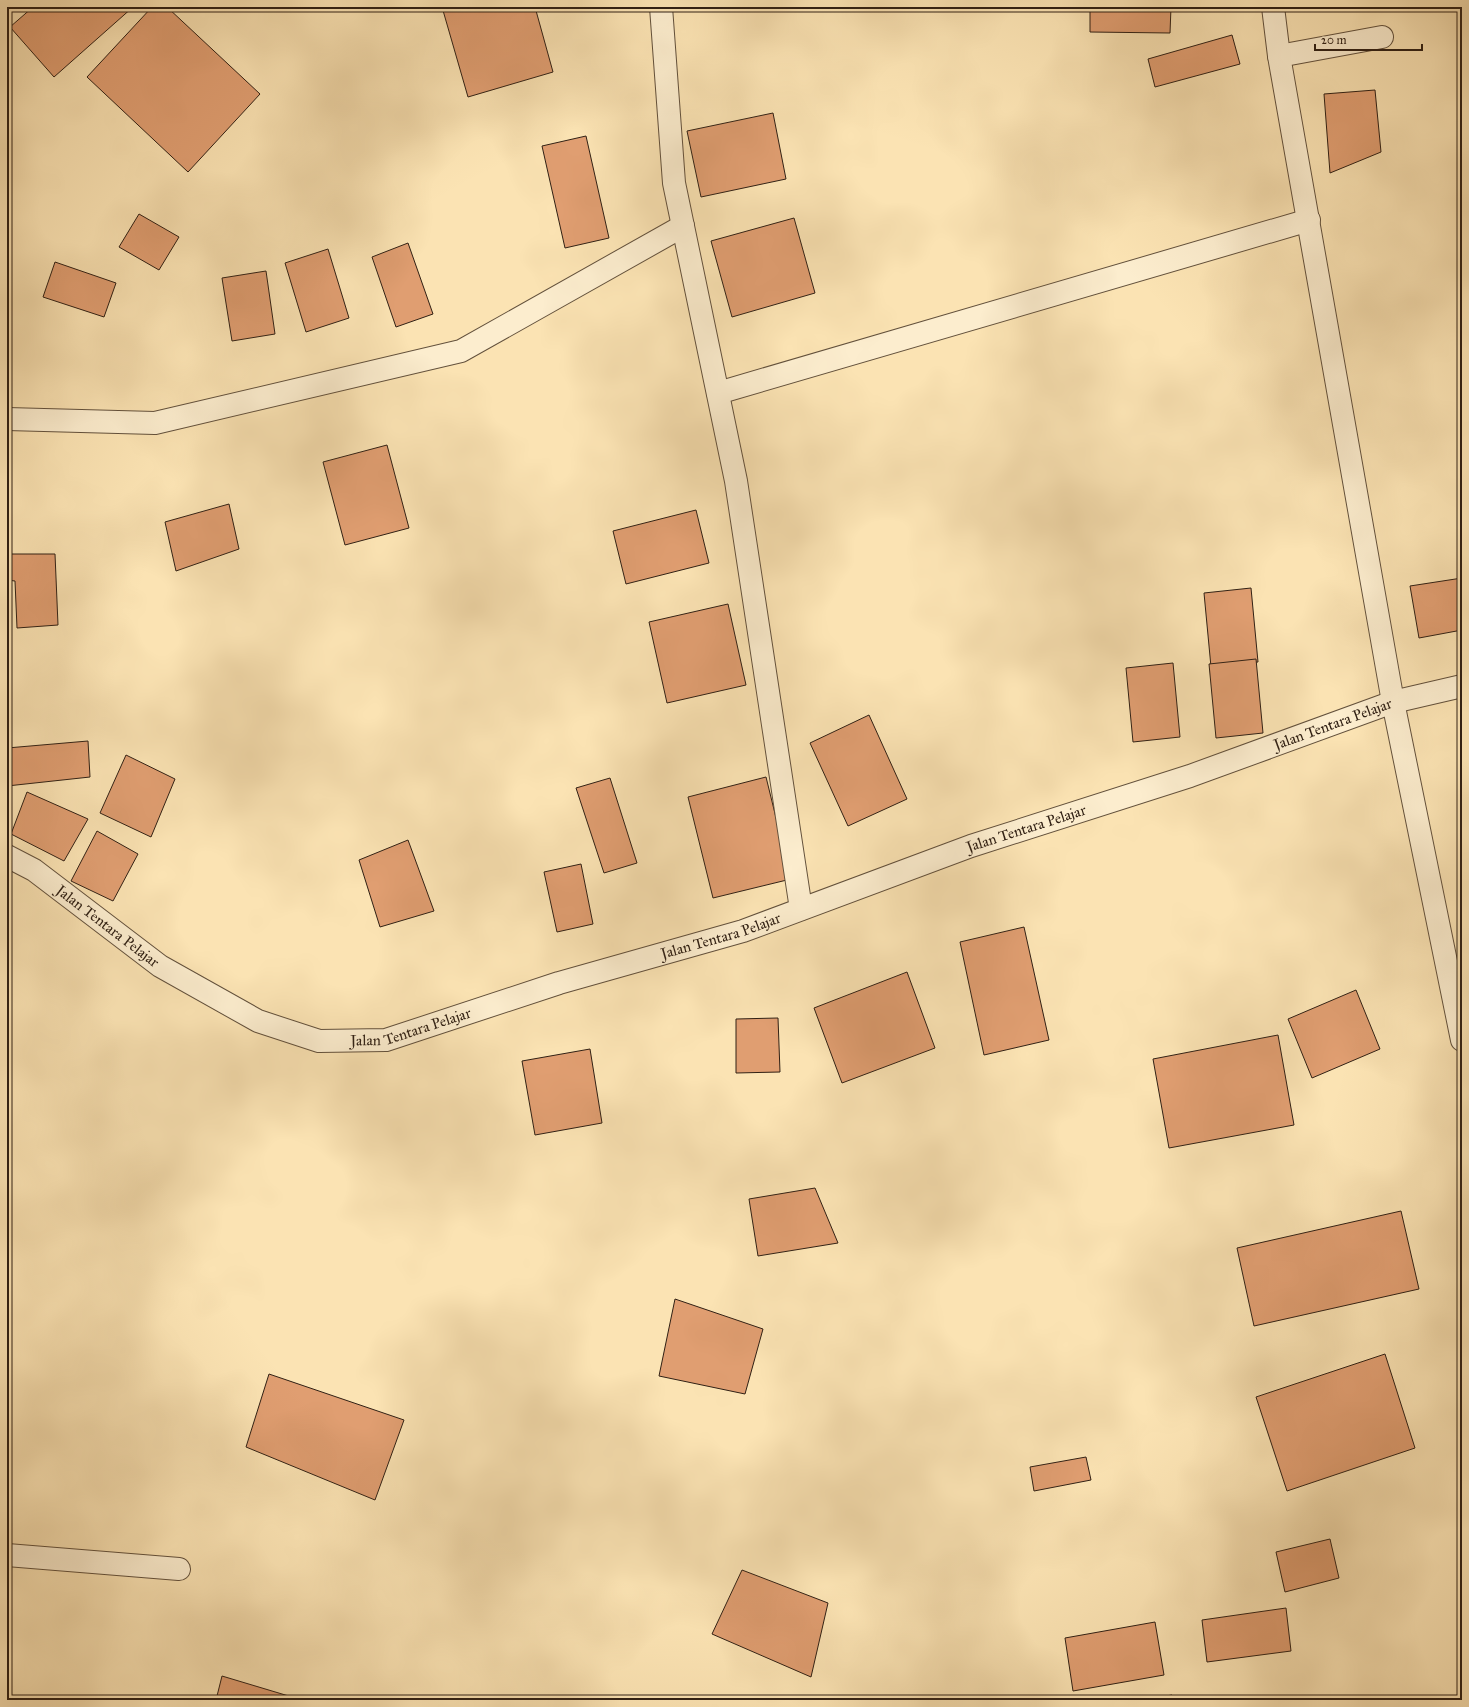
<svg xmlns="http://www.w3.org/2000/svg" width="1469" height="1707" font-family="'IM FELL Great Primer',serif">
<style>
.building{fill:#e09e71;stroke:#302014}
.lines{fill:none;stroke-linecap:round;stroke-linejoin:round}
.street-casing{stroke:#63513c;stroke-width:24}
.street{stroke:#fcedce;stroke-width:22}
.labels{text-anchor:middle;stroke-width:3;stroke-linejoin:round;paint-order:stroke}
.street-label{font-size:15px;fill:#302014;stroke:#fcedce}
</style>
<rect width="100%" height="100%" fill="#fbe3b3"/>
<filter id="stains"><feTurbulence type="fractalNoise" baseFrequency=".005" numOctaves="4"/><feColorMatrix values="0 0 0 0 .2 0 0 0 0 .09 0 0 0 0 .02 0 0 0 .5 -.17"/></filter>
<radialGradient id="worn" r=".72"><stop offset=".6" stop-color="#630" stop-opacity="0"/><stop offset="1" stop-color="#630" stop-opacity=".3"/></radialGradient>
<!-- building -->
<g class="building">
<polygon points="33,7 133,7 54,77 10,27"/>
<polygon points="152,7 167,7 260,94 188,172 87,77"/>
<polygon points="442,7 535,7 553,72 468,97"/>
<polygon points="1090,7 1171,7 1170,33 1090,32"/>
<polygon points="1232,35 1240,64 1155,87 1148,59"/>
<polygon points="1375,90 1381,152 1330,173 1324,94"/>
<polygon points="773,113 786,179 701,197 687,131"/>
<polygon points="586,136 609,238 565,248 542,146"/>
<polygon points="139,214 179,237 159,270 119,247"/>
<polygon points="794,218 815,293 732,317 711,241"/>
<polygon points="408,243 433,314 396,327 372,257"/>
<polygon points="328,249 349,318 306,332 285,263"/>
<polygon points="55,262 116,283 104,317 43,297"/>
<polygon points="266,271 275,334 232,341 222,278"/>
<polygon points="387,445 409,528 345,545 323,462"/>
<polygon points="229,504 239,549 176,571 165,522"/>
<polygon points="696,510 709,563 626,584 613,531"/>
<polygon points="7,554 55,554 58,625 17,628 15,581 7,580"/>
<polygon points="1462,578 1462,630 1419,638 1410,586"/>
<polygon points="1251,588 1258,662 1211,667 1204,593"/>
<polygon points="728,604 746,685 667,703 649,622"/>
<polygon points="1256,659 1263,733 1216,738 1209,664"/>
<polygon points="1173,663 1180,737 1133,742 1126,668"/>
<polygon points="869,715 907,799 848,826 810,743"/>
<polygon points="88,741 90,777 7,786 7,748"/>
<polygon points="126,755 175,779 151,837 100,813"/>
<polygon points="766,777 791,879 713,898 688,797"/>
<polygon points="610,778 637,863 604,873 576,788"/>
<polygon points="27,792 88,819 64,861 11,834"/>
<polygon points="97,831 138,854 113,901 71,881"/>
<polygon points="408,840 434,911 380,927 359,860"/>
<polygon points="581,864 593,924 557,932 544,872"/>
<polygon points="1024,927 1049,1040 984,1055 960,942"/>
<polygon points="907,972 935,1048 842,1083 814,1008"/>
<polygon points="1356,990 1380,1049 1312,1078 1288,1019"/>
<polygon points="778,1018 780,1072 736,1073 736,1019"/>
<polygon points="1278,1035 1294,1125 1169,1148 1153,1059"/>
<polygon points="590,1049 602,1123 535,1135 522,1061"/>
<polygon points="815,1188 838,1243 758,1256 749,1199"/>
<polygon points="1401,1211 1419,1289 1254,1326 1237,1248"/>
<polygon points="675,1299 763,1329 745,1394 659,1376"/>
<polygon points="1385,1354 1415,1448 1287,1491 1256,1397"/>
<polygon points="269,1374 404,1420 375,1500 246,1447"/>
<polygon points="1086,1457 1091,1480 1034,1491 1030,1467"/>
<polygon points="1330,1539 1339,1578 1285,1592 1276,1552"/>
<polygon points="742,1570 828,1603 811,1677 712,1634"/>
<polygon points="1286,1608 1291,1651 1207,1662 1202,1620"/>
<polygon points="1155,1622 1164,1675 1073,1691 1065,1638"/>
<polygon points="222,1676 302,1700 216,1700"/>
<polygon points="1172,1695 1172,1700 1141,1700"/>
</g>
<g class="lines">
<defs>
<g id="street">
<polyline points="661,7 674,183 736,481 801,909"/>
<polyline points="1273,7 1279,56 1393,702 1462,1040"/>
<polyline points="1279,56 1382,37"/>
<polyline points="718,393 1309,220"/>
<polyline points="7,419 155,423 461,351 683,226"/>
<path id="s1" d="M7,856L34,870L160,966L258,1021L319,1041L386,1040L559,983L743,931L971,846L1190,776L1393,702L1462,686"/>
<polyline points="7,1555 179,1569"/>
</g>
</defs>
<!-- street casing -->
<use href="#street" class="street-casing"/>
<!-- street -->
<use href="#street" class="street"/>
</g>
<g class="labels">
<!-- street labels -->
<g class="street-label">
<text dy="5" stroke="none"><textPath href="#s1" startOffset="1431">Jalan Tentara Pelajar</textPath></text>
<text dy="5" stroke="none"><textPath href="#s1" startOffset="1107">Jalan Tentara Pelajar</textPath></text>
<text dy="5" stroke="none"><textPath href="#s1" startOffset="123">Jalan Tentara Pelajar</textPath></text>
<text dy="5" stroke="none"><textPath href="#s1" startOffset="783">Jalan Tentara Pelajar</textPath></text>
<text dy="5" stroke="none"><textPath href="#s1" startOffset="459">Jalan Tentara Pelajar</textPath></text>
</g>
</g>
<!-- margin -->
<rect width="1469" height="1707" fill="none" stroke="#fbe3b3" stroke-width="24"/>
<rect x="8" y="8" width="1453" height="1691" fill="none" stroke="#302014" stroke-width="2"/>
<rect x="12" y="12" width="1445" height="1683" fill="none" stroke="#302014"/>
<!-- scale -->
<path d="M1315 44v6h107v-6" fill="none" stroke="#302014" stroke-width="2"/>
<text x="1321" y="44" font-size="12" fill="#302014" stroke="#fcedce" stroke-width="3" paint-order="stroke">20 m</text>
<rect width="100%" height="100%" filter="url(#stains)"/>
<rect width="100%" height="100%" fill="url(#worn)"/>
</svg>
